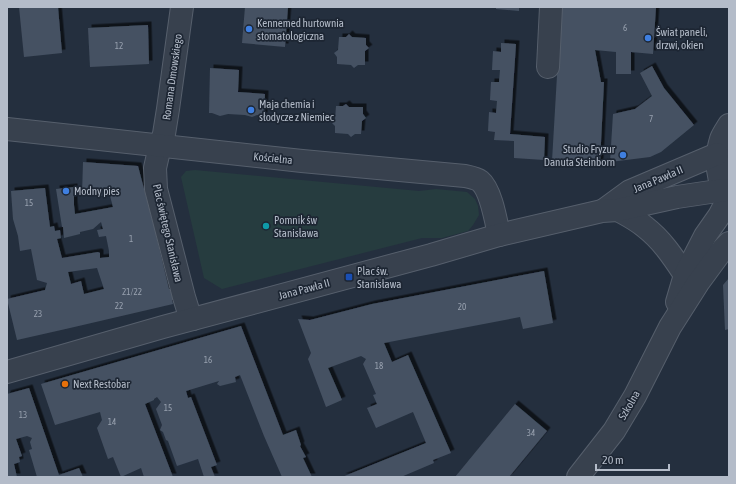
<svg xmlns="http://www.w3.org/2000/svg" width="736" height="484" font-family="'Asap Condensed',sans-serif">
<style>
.green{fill:#263c3f}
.building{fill:#455162;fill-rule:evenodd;filter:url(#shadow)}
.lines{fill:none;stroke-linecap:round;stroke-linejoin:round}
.minor-casing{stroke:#565f6c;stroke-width:24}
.minor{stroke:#38414e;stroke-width:22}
.shop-dot{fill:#3f7fe0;stroke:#1d2633;stroke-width:1.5}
.culture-dot{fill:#0f9aa8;stroke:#1d2633;stroke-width:1.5}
.transit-dot{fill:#1a4fb4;stroke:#1d2633;stroke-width:1.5}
.food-dot{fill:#e8710a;stroke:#1d2633;stroke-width:1.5}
.labels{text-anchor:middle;stroke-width:3.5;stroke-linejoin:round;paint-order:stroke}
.number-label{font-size:9px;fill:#98a1af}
.poi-label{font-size:11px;fill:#b4bcc9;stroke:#1d2633;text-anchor:start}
.street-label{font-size:11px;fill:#b4bcc9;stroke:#1d2633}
</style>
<defs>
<filter id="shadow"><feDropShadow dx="3.5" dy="-3.5" stdDeviation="0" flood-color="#0009"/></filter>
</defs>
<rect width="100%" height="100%" fill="#242f3e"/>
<!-- green -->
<polygon class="green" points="195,170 419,191 436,189 467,192 475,199 478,206 479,215 473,225 468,231 442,238 422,238 222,289 204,278 181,177 186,171"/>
<!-- building -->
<g class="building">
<polygon points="19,7 58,7 62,53 24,57"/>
<polygon points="245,7 288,7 285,47 242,43"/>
<polygon points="496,7 519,7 519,11 496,9"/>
<polygon points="561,7 656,7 653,54 631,52 631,74 616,74 616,52 595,50 601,82 604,82 600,163 552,161"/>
<polygon points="148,25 149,64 90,67 88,28"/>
<polygon points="349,34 352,37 366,38 366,45 369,48 365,51 365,65 358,65 354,68 351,65 337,64 337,57 334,53 338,50 339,37 346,37"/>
<polygon points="501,43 516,44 510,134 545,137 544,160 514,158 514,141 494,140 495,132 488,131 489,112 496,113 497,101 490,100 491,82 499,82 500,70 492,70 493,51 501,52"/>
<polygon points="652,66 664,88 694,125 661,152 650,157 610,162 613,114 635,109 652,96 640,73"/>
<polygon points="210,68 239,70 238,92 265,94 264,116 257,115 252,117 245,115 228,114 220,116 212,113 209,113"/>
<polygon points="346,104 349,107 363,107 363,114 366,118 362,121 361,134 355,134 351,137 348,134 335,133 335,126 332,123 335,120 336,106 343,106"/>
<path d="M83,162L138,166L153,223H154L157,235H156L169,289H170L173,300H172L173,304L70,328L17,340L7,299L45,290L47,283L37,280L31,249L20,251L18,236L13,219L11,191L45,188L50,227L54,226L55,231L60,230L61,238L57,239L62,258L98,252L100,253V258L109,257V251L106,236L99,237L97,230L103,229L101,222L93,229L80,232V234L64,238L63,227H62L56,189L74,187V205L75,214L113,207L110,196L82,195ZM97,268L104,289L84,294L81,281L71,284L68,272Z"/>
<polygon points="544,271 553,323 523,329 520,317 384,343 392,362 408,355 451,453 433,460 434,463 401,477 342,477 426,443 413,412 376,428 367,408 377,404 373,395 376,394 363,364 366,359 361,356 328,368 342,400 326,407 308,359 311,353 298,319 310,320 372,304"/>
<polygon points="729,278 729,329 725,330 723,285"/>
<polygon points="241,326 283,435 296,430 301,445 300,446 306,457 303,458 312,477 282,477 264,436 240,375 235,377 236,382 220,386 217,384 219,381 186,391 188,398 191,397 217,465 211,467 215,477 204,477 198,459 177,466 168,441 166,440 163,432 160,430 162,425 156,409 161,402 157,397 154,399 154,400 145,404 173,477 144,477 141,468 121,477 113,457 108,459 97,428 102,420 100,412 55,425 41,384"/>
<polygon points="29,388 59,475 79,468 83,477 37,477 29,450 32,449 30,442 32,438 27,436 16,439 22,456 19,457 20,462 14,464 17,477 7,477 7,394"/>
<polygon points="515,404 547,431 509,477 455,477"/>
</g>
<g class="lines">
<defs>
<g id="minor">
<polyline points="182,7 168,109 164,134 160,146 155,168 156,189 184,297 188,310 193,319"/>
<polyline points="548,67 551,7"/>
<path d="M729,125C726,130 723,134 721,139C715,158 716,181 729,197"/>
<path d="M7,129L302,161L465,176C470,177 476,178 480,181C491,190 496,221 499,235"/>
<polyline points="604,210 630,191 717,154"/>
<path d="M618,210C627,215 637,220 645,227C662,240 673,257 685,275"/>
<polyline points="677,302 685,275 705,236 719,216 729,197"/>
<polyline points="7,372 163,327 431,255 499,235 602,211 618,210 677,197 724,190"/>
<polyline points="578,477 614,431 635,396 670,327 698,283 723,249 729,243"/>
</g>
</defs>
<!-- minor casing -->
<use href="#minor" class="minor-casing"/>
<!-- minor -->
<use href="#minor" class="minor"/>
</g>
<!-- markers -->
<g class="shop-dot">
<circle cx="249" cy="29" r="4"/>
<circle cx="648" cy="38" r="4"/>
<circle cx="251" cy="110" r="4"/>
<circle cx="623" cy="155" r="4"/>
<circle cx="66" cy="191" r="4"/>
</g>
<circle class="culture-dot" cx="266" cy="226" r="4"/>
<rect class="transit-dot" x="345" y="273" width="8" height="8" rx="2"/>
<circle class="food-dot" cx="65" cy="384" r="4"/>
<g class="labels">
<!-- number labels -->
<g class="number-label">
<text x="625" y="31">6</text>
<text x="119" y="49">12</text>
<text x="651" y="122">7</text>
<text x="29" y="206">15</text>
<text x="131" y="242">1</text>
<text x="132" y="295">21/22</text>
<text x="119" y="309">22</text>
<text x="462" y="310">20</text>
<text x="38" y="317">23</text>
<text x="208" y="363">16</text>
<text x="379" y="369">18</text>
<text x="168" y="411">15</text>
<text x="23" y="418">13</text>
<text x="112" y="425">14</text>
<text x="531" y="436">34</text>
</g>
<!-- poi labels -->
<g class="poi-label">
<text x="257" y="27">Kennemed hurtownia<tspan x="257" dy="13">stomatologiczna</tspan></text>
<text x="656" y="36">Świat paneli,<tspan x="656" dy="13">drzwi, okien</tspan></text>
<text x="259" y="108">Maja chemia i<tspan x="259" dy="13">słodycze z Niemiec</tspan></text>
<text x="615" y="153" text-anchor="end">Studio Fryzur<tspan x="615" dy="13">Danuta Steinborn</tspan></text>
<text x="74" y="195">Modny pies</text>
<text x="274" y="224">Pomnik św<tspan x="274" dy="13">Stanisława</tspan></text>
<text x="357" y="275">Plac św.<tspan x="357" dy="13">Stanisława</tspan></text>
<text x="73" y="388">Next Restobar</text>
</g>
<!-- street labels -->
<g class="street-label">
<text transform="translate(172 77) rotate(-82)" y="4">Romana Dmowskiego</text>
<text transform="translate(273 158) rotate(6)" y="4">Kościelna</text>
<text transform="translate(658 179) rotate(-23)" y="4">Jana Pawła II</text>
<text transform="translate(168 233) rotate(77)" y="4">Plac świętego Stanisława</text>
<text transform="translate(304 289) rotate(-15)" y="4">Jana Pawła II</text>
<text transform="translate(629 405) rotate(-60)" y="4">Szkolna</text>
</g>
</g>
<!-- border -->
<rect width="736" height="484" fill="none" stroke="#b4bcc9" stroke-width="16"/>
<!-- scale -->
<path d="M596 464v6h73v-6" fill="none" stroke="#b4bcc9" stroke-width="2"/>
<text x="602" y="464" font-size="12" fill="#b4bcc9" stroke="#1d2633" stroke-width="3" paint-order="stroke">20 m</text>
</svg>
